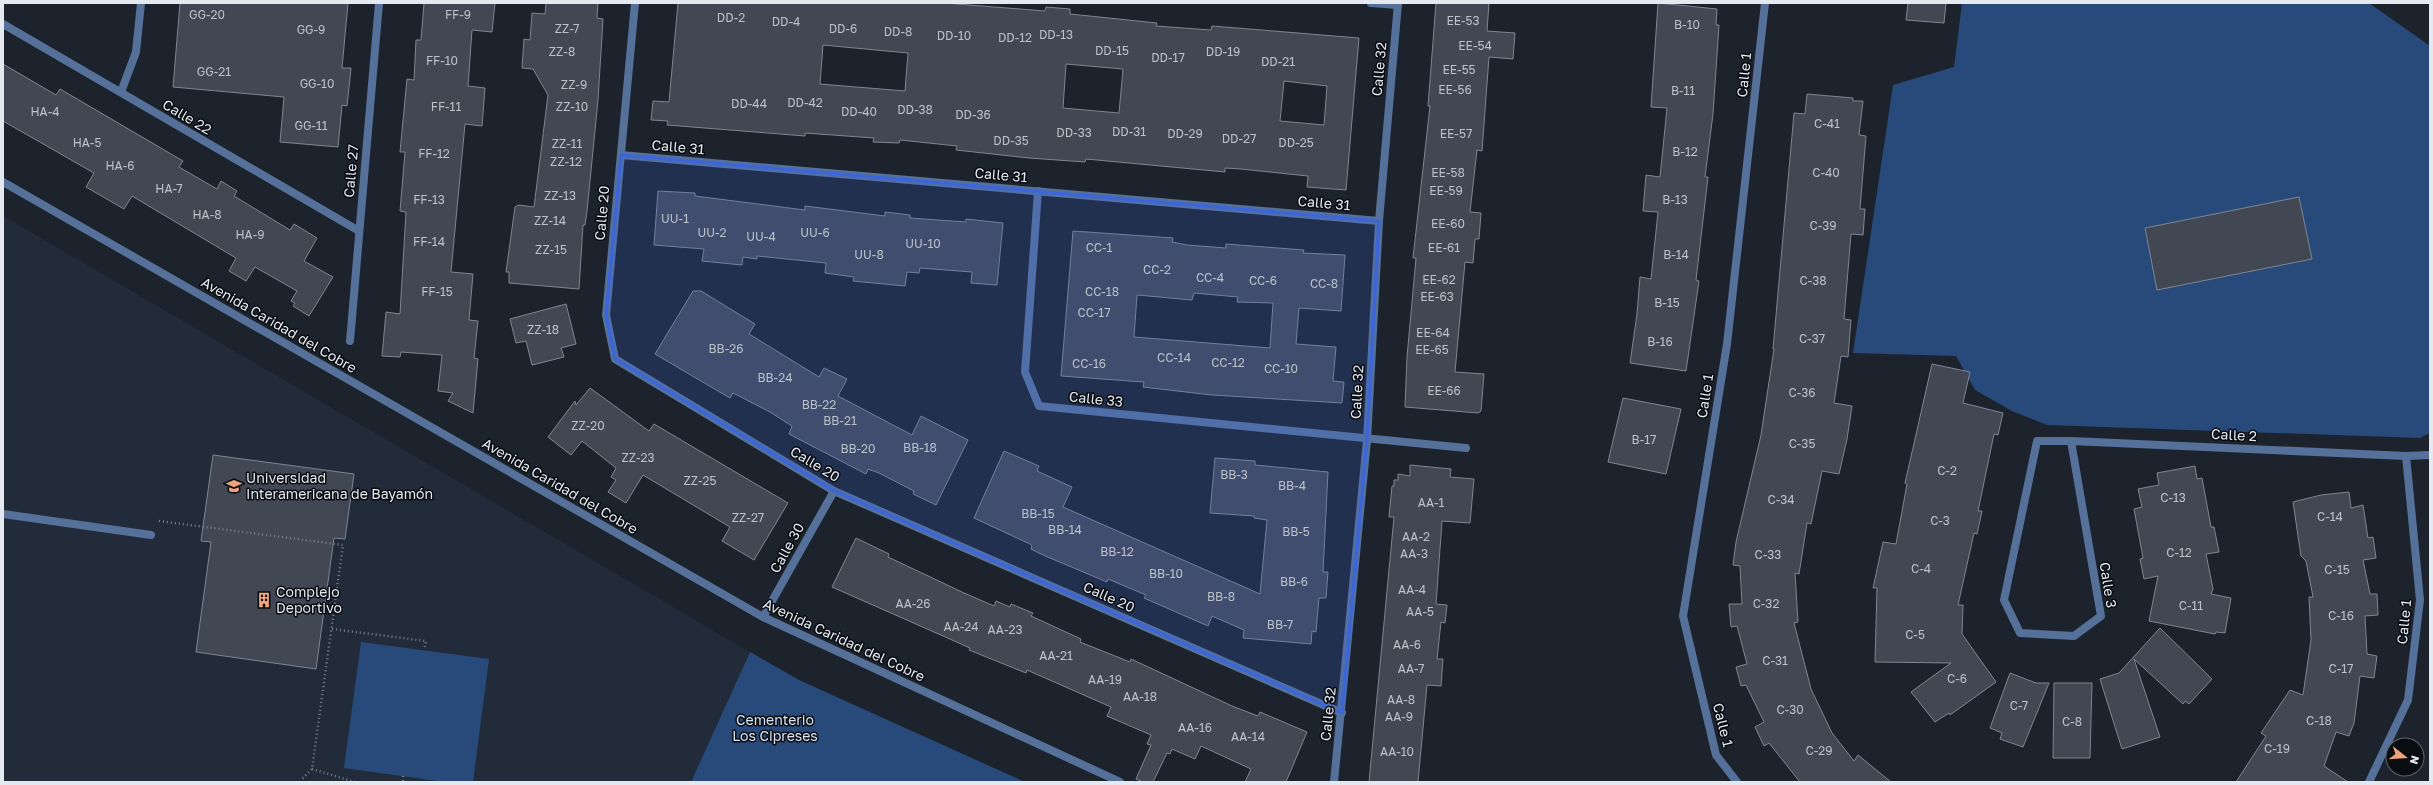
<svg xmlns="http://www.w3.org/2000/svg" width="2433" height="785" font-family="'Golos Text',sans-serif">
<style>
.built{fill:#212b3a}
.green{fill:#274a7a}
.building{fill:#414853;stroke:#7e8693;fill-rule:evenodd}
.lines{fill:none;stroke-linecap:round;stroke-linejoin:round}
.path{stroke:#7c828b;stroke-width:2.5;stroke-dasharray:1 3;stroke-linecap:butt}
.service{stroke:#55719a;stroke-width:8}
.minor{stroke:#55719a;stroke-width:8}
.tertiary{stroke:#55719a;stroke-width:8}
.marked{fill:#3b65dc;fill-opacity:0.2;stroke:#3b65dc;stroke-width:3;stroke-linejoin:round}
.labels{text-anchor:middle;stroke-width:3;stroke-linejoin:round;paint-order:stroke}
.number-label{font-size:12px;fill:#bbc1c9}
.street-label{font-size:14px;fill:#e4e9f0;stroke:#090c10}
.poi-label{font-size:14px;fill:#e4e9f0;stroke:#090c10;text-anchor:start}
.park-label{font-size:14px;fill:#d8e4f5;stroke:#090c10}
</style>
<rect width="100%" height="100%" fill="#1c232d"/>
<!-- built -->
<polygon class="built" points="3,216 750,652 691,782 3,782"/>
<!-- green -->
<g class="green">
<polygon points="1962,3 2369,3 2430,46 2430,433 2420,438 2047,425 2012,411 1975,390 1956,356 1853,353 1893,85 1954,67"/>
<polygon points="361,642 489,659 473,782 444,782 344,768"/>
<polygon points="750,652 799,680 1025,782 691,782"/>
</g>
<!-- building -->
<g class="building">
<polygon points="180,3 348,3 342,68 351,68 347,106 342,105 338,147 280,142 284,97 173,87"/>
<polygon points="424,3 495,3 492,32 472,30 468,86 485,88 484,101 482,126 465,124 451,272 473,274 469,320 478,321 474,358 478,359 473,413 448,401 453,393 438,391 442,355 401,352 400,357 382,356 386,312 400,314 406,212 400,211 405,152 400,152 407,79 414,80 416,40 421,40"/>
<polygon points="546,3 598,3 597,18 603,19 598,100 587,211 585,225 583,225 579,289 509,283 509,272 506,272 515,207 518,205 534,207 548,95 533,69 522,68 524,39 530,40 532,13 545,14"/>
<path d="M678,3H944L1045,11L1046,7L1070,9V14L1157,23L1156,26L1211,30L1212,26L1359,38L1346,190L1307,187L1308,176L1241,169L1225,168V172L1086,159L1085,162L1029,158L956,150L957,146L900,140L899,143L873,142L874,138L805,133V136L667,125L668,121L651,120L653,101L669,102ZM823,45L908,53L905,91L820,84ZM1066,64L1123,69L1119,113L1063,108ZM1284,81L1327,86L1324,125L1280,121Z"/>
<polygon points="1436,3 1489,3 1487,31 1515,33 1513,59 1489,57 1482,151 1477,150 1470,212 1481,213 1479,239 1475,239 1473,263 1465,262 1455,372 1484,374 1481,411 1478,413 1405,407 1407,357 1416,258 1413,258 1430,106 1428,106"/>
<polygon points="1658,3 1717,9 1716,25 1719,25 1713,114 1705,177 1708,177 1696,280 1699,281 1686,371 1630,363 1637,314 1640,277 1651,279 1658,212 1643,211 1646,175 1660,177 1667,108 1651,107"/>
<polygon points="1908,3 1946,3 1944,23 1906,20"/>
<polygon points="3,64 56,95 60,89 183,161 179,167 217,189 221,181 237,191 234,196 290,230 294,224 317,238 304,261 333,277 309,316 293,306 295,303 291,301 297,291 255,267 246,281 229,271 236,258 132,196 124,209 86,187 94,173 3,121"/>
<polygon points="1807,94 1853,98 1853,101 1863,101 1859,135 1866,136 1860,209 1865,209 1863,235 1851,234 1844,319 1851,320 1848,357 1841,356 1834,403 1852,406 1847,439 1839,474 1822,471 1811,524 1807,523 1799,574 1795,573 1798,622 1794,623 1811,689 1832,733 1854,761 1858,755 1891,782 1800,782 1769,743 1764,746 1755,727 1764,722 1746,685 1741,686 1736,667 1747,664 1737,626 1731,627 1729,604 1742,604 1740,566 1733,565 1736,542 1761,435 1774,349 1773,349 1794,113 1805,114"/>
<polygon points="658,191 695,193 695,196 805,210 805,206 885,216 885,212 910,215 910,218 966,222 966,219 1003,223 997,285 971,283 972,272 920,268 919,273 907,272 905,286 853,281 854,277 825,273 826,263 757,256 757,259 743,257 742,265 702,261 704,249 654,245"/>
<polygon points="2299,197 2312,259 2157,290 2145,228"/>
<path d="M1073,231L1173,238L1172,242L1187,245L1226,248V244L1304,250L1303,253L1345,255L1341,311L1299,308L1296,344L1336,347L1333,381L1344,382L1342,403L1212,395L1143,387L1144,382L1061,376ZM1194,293L1238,297L1237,302L1273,303L1270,348L1134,337L1137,295L1192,300Z"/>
<polygon points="693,291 701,291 755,324 749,334 819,377 824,368 847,379 838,396 912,435 921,416 968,440 936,505 913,494 914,491 879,473 868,469 866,474 789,434 792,426 770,412 733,393 730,398 655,354"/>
<polygon points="566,304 576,344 561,348 564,357 532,365 526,341 516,343 510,319"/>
<polygon points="1932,364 1970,372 1963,403 2003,413 1998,435 1994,434 1978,511 1982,511 1977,534 1974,533 1958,605 1963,605 1962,634 1996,682 1950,715 1949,713 1935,722 1911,692 1951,663 1875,662 1877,588 1873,588 1883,542 1896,544 1907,484 1905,483"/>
<polygon points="590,388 649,431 654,424 788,503 754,560 722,541 730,527 643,475 626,503 608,492 616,480 611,477 616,468 582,441 571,455 548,437 575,401 576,405"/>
<polygon points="1623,398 1681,409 1666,474 1608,462"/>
<polygon points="1004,451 1039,466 1037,471 1072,487 1063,507 1260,594 1267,520 1254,518 1254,516 1210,513 1215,458 1255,461 1255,465 1328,472 1323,572 1328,572 1326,598 1319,598 1316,632 1312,631 1311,644 1243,638 1244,630 1212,616 1208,626 1144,598 1146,595 1108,579 1107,582 1043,555 1031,549 1032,546 1030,544 974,518"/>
<polygon points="213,455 354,474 345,539 334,538 316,669 196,652 211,542 201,541"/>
<polygon points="1410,465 1451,469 1450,477 1474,479 1470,523 1442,521 1436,604 1447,605 1445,623 1441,622 1437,659 1443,659 1441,686 1427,685 1418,782 1369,782 1394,517 1389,517 1392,486 1394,486 1394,480 1398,480 1398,474 1410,476"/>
<polygon points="2195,466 2197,479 2202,478 2211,527 2214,527 2219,552 2206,554 2213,589 2211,594 2231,598 2225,633 2216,632 2215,634 2149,621 2158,576 2144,579 2140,559 2143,558 2134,509 2142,507 2138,489 2159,485 2157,473"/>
<polygon points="2349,492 2351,508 2363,505 2368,538 2373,537 2376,558 2363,560 2370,594 2377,594 2378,615 2365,616 2367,654 2377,656 2374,678 2360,676 2354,723 2349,736 2336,732 2324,766 2348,782 2236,782 2266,736 2261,733 2290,690 2303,695 2311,640 2309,597 2313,597 2306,561 2301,556 2293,502 2321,495"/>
<polygon points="856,538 889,554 888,557 962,592 994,606 996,601 1010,607 1011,604 1033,613 1031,616 1081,639 1080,642 1130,662 1131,659 1232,706 1258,716 1260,712 1307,732 1286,782 1245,782 1251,769 1201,746 1195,759 1172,749 1170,754 1167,753 1153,782 1143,782 1136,779 1151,745 1147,744 1151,735 1107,716 1111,707 1027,670 1026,673 969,650 970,648 943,636 832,587"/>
<polygon points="2160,628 2212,679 2189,704 2185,701 2183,704 2134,659 2160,737 2122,749 2100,679 2119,673"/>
<polygon points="2010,673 2036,683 2049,683 2023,747 2000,739 2002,733 1990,728"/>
<polygon points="2054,683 2092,683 2090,758 2053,758"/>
</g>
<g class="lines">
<!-- path -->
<g class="path">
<polyline points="159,521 343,545 312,769 301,780"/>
<polyline points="332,629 426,641 424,650"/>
<polyline points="312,769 355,782"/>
<polyline points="403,776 403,782"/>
</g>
<!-- service -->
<polyline class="service" points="3,514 151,535"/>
<!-- minor -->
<g class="minor">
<polyline points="635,3 606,315 615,359 834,491 1342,713"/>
<polyline points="1371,3 1398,5"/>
<polyline points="3,24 359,231"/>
<polyline points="121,92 136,52 141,3"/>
<polyline points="621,155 1379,221"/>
<polyline points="1038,191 1025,372 1039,406 1466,448"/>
<polyline points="350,341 379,3"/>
<polyline points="2071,441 2101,616 2074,636 2020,633 2004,600 2037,441 2071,441 2406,456 2430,455"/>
<polyline points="763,617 834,491"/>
<polyline points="1334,782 1367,440 1379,221 1398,3"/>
<polyline points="1737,782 1716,755 1683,616 1727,344 1765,3"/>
<polyline points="2369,782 2408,700 2420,600 2406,456"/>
</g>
<!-- tertiary -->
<polyline class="tertiary" points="3,182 763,617 1120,782"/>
</g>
<!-- marked area -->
<path class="marked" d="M621,155L1379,221L1367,440L1342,713L834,491L615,359L606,315Z"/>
<!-- icons -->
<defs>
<symbol id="university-bare" viewBox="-9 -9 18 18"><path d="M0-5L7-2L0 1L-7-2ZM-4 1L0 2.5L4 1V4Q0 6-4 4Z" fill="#f0a27a" stroke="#090c10" stroke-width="2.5" paint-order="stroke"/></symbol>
<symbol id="building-bare" viewBox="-9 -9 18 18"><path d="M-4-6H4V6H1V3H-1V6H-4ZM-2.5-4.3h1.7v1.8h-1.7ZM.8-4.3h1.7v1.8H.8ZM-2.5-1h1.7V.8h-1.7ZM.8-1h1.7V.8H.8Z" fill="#f0a27a" stroke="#090c10" stroke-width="2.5" paint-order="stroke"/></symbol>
</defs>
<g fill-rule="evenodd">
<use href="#university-bare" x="223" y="475" width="22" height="22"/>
<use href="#building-bare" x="253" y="589" width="22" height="22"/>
</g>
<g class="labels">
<!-- number labels -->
<g class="number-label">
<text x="207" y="19">GG-20</text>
<text x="458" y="19">FF-9</text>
<text x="731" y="22">DD-2</text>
<text x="1463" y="25">EE-53</text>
<text x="786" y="26">DD-4</text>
<text x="1687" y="29">B-10</text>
<text x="567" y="33">ZZ-7</text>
<text x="843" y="33">DD-6</text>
<text x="311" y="34">GG-9</text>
<text x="898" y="36">DD-8</text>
<text x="1056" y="39">DD-13</text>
<text x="954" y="40">DD-10</text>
<text x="1015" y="42">DD-12</text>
<text x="1475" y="50">EE-54</text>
<text x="1112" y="55">DD-15</text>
<text x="562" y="56">ZZ-8</text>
<text x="1223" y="56">DD-19</text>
<text x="1168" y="62">DD-17</text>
<text x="442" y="65">FF-10</text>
<text x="1278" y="66">DD-21</text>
<text x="1459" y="74">EE-55</text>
<text x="214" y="76">GG-21</text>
<text x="317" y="88">GG-10</text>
<text x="574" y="89">ZZ-9</text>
<text x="1455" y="94">EE-56</text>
<text x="1683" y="95">B-11</text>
<text x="805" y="107">DD-42</text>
<text x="749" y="108">DD-44</text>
<text x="446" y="111">FF-11</text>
<text x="572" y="111">ZZ-10</text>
<text x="915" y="114">DD-38</text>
<text x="45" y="116">HA-4</text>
<text x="859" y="116">DD-40</text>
<text x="973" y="119">DD-36</text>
<text x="1827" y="128">C-41</text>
<text x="311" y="130">GG-11</text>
<text x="1129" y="136">DD-31</text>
<text x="1074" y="137">DD-33</text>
<text x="1185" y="138">DD-29</text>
<text x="1456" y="138">EE-57</text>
<text x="1239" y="143">DD-27</text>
<text x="1011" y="145">DD-35</text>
<text x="87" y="147">HA-5</text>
<text x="1296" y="147">DD-25</text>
<text x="567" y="148">ZZ-11</text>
<text x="1685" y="156">B-12</text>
<text x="434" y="158">FF-12</text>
<text x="566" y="166">ZZ-12</text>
<text x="120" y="170">HA-6</text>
<text x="1448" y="177">EE-58</text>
<text x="1826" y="177">C-40</text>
<text x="169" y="193">HA-7</text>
<text x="1446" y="195">EE-59</text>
<text x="560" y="200">ZZ-13</text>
<text x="429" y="204">FF-13</text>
<text x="1675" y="204">B-13</text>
<text x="207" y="219">HA-8</text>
<text x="675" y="223">UU-1</text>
<text x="550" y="225">ZZ-14</text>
<text x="1448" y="228">EE-60</text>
<text x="1823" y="230">C-39</text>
<text x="712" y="237">UU-2</text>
<text x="815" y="237">UU-6</text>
<text x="250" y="239">HA-9</text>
<text x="761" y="241">UU-4</text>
<text x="429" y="246">FF-14</text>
<text x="923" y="248">UU-10</text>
<text x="1099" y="252">CC-1</text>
<text x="1444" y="252">EE-61</text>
<text x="551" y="254">ZZ-15</text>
<text x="869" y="259">UU-8</text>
<text x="1676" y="259">B-14</text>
<text x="1157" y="274">CC-2</text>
<text x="1210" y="282">CC-4</text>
<text x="1439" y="284">EE-62</text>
<text x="1263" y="285">CC-6</text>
<text x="1813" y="285">C-38</text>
<text x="1324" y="288">CC-8</text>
<text x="437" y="296">FF-15</text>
<text x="1102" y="296">CC-18</text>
<text x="1437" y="301">EE-63</text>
<text x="1667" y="307">B-15</text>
<text x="1094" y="317">CC-17</text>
<text x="543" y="334">ZZ-18</text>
<text x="1433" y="337">EE-64</text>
<text x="1812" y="343">C-37</text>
<text x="1660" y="346">B-16</text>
<text x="726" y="353">BB-26</text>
<text x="1432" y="354">EE-65</text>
<text x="1174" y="362">CC-14</text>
<text x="1228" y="367">CC-12</text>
<text x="1089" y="368">CC-16</text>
<text x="1281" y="373">CC-10</text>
<text x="775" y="382">BB-24</text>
<text x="1444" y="395">EE-66</text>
<text x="1802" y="397">C-36</text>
<text x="819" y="409">BB-22</text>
<text x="840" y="425">BB-21</text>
<text x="588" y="430">ZZ-20</text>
<text x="1644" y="444">B-17</text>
<text x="1802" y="448">C-35</text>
<text x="920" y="452">BB-18</text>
<text x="858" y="453">BB-20</text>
<text x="638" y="462">ZZ-23</text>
<text x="1947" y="475">C-2</text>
<text x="1234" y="479">BB-3</text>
<text x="700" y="485">ZZ-25</text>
<text x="1292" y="490">BB-4</text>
<text x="2173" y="502">C-13</text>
<text x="1781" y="504">C-34</text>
<text x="1431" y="507">AA-1</text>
<text x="1038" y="518">BB-15</text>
<text x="2330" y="521">C-14</text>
<text x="748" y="522">ZZ-27</text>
<text x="1940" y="525">C-3</text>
<text x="1065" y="534">BB-14</text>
<text x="1296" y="536">BB-5</text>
<text x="1416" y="541">AA-2</text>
<text x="1117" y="556">BB-12</text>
<text x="2179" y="557">C-12</text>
<text x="1414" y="558">AA-3</text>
<text x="1768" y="559">C-33</text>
<text x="1921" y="573">C-4</text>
<text x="2337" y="574">C-15</text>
<text x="1166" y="578">BB-10</text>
<text x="1294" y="586">BB-6</text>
<text x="1412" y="594">AA-4</text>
<text x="1221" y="601">BB-8</text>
<text x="913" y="608">AA-26</text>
<text x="1766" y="608">C-32</text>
<text x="2191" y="610">C-11</text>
<text x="1420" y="616">AA-5</text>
<text x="2341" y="620">C-16</text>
<text x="1280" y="629">BB-7</text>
<text x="961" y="631">AA-24</text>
<text x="1005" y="634">AA-23</text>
<text x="1915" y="639">C-5</text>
<text x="1407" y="649">AA-6</text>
<text x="1056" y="660">AA-21</text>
<text x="1775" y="665">C-31</text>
<text x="1411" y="673">AA-7</text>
<text x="2341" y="673">C-17</text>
<text x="1957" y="683">C-6</text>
<text x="1105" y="684">AA-19</text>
<text x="1140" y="701">AA-18</text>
<text x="1401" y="704">AA-8</text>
<text x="2019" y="710">C-7</text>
<text x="1790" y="714">C-30</text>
<text x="1399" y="721">AA-9</text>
<text x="2319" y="725">C-18</text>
<text x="2072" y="726">C-8</text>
<text x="1195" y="732">AA-16</text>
<text x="1248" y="741">AA-14</text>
<text x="2277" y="753">C-19</text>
<text x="1819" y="755">C-29</text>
<text x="1397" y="756">AA-10</text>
</g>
<!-- street labels -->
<g class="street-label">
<text transform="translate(1379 69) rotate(-85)" y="5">Calle 32</text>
<text transform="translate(1744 75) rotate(-84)" y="5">Calle 1</text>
<text transform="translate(187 117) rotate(31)" y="5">Calle 22</text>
<text transform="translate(678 147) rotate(5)" y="5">Calle 31</text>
<text transform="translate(351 171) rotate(-85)" y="5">Calle 27</text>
<text transform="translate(1001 175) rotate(5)" y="5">Calle 31</text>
<text transform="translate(1324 203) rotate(5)" y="5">Calle 31</text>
<text transform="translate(602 213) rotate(-85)" y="5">Calle 20</text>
<text transform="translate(279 325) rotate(30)" y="5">Avenida Caridad del Cobre</text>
<text transform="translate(1357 392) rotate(-87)" y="5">Calle 32</text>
<text transform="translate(1705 396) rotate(-81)" y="5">Calle 1</text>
<text transform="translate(1096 399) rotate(6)" y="5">Calle 33</text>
<text transform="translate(2234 435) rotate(3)" y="5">Calle 2</text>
<text transform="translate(815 464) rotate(31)" y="5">Calle 20</text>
<text transform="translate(560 486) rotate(30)" y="5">Avenida Caridad del Cobre</text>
<text transform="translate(787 548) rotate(-61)" y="5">Calle 30</text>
<text transform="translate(2108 585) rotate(81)" y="5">Calle 3</text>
<text transform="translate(1109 597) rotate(24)" y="5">Calle 20</text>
<text transform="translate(2404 622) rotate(-84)" y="5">Calle 1</text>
<text transform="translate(844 640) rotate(25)" y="5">Avenida Caridad del Cobre</text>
<text transform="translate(1328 714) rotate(-84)" y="5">Calle 32</text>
<text transform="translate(1723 725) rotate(76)" y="5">Calle 1</text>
</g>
<!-- poi labels -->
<g class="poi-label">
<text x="246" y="483">Universidad<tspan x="246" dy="16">Interamericana de Bayamón</tspan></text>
<text x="276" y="597">Complejo<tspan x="276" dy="16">Deportivo</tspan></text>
</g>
<!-- park labels -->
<g class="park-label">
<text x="775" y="725">Cementerio<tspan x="775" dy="16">Los Cipreses</tspan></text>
</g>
</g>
<!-- border -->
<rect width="2433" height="785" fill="none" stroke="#e4e9f0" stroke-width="8"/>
<!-- north arrow -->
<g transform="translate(2405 757) rotate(107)"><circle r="19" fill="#090c10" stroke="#61646a"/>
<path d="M0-3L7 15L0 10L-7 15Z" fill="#f0a27a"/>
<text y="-6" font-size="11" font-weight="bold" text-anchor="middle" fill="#e4e9f0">N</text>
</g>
</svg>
